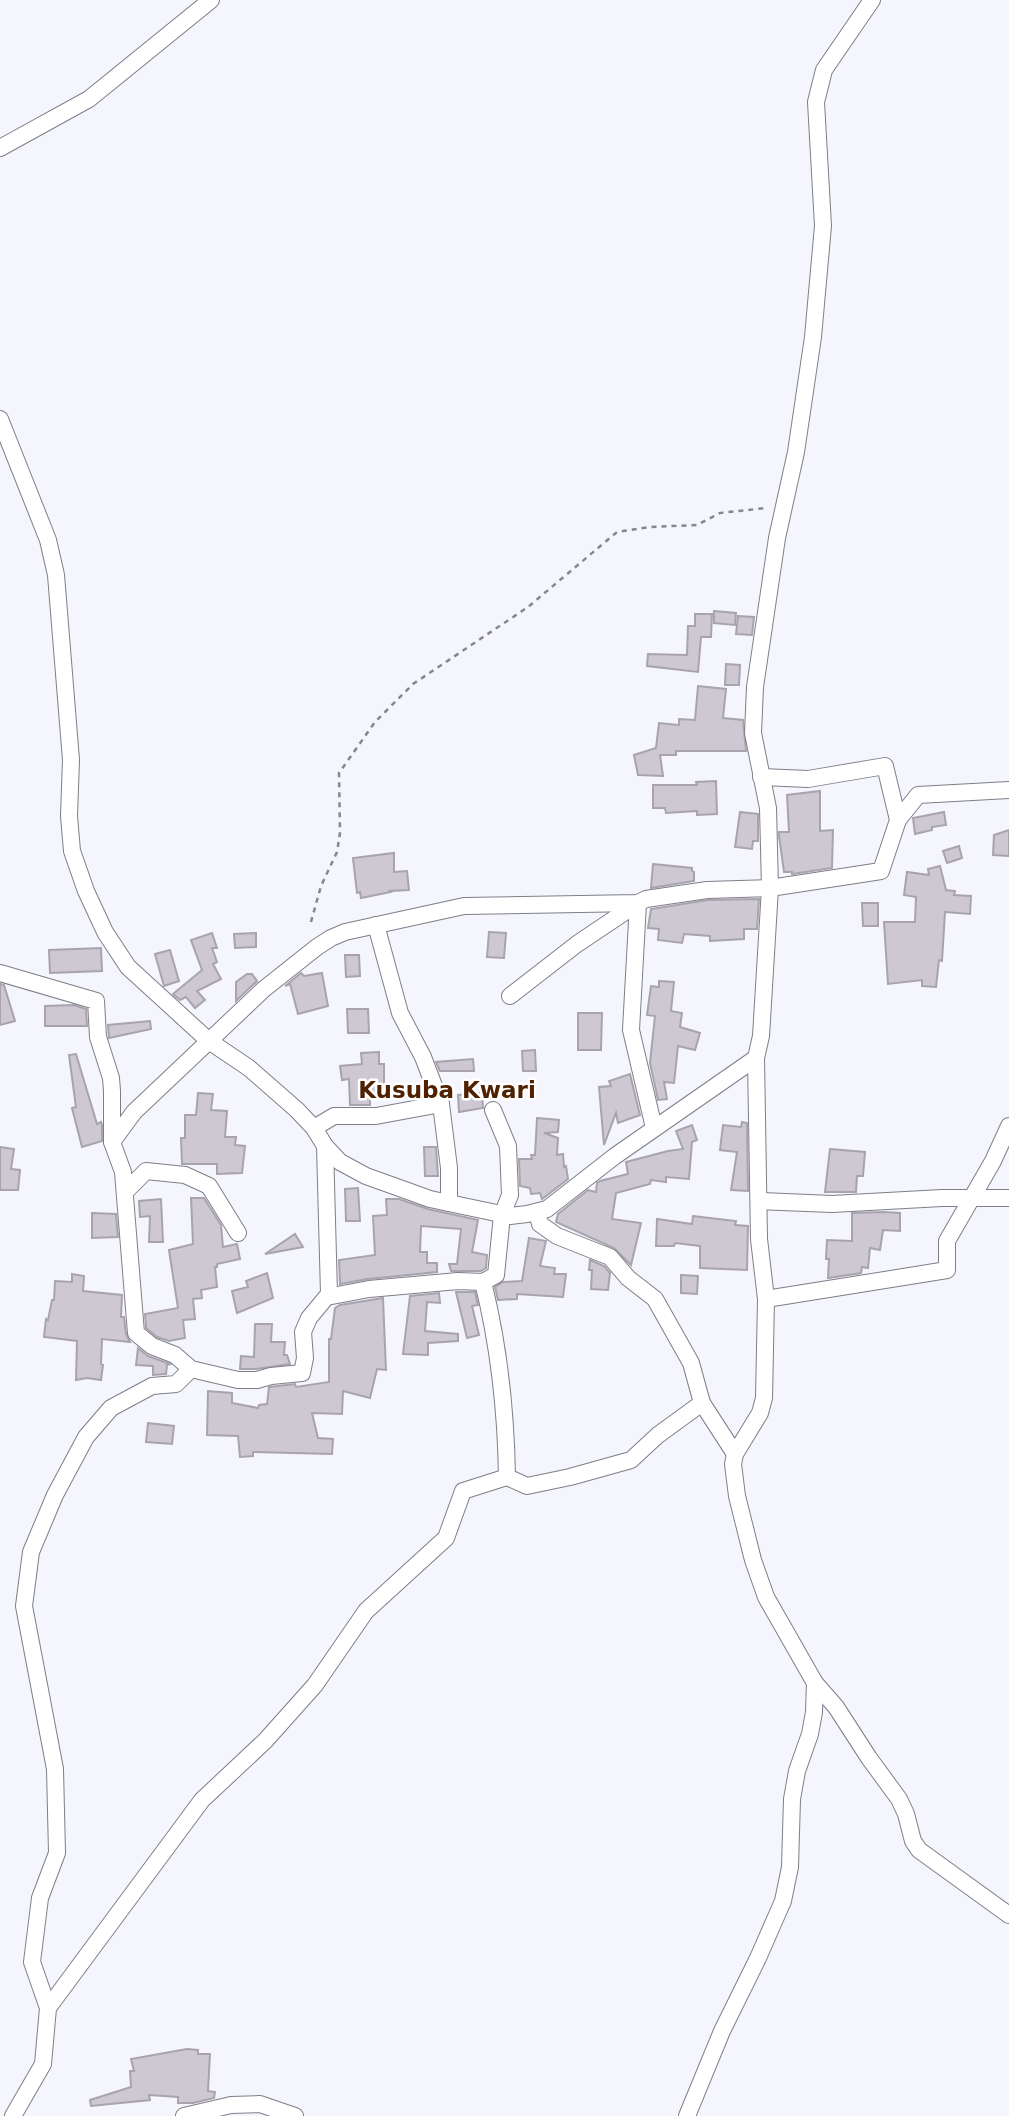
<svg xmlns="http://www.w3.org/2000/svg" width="1009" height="2116" font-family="'DejaVu Sans',sans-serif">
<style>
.building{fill:#cdc8d2;stroke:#a8a3ac;stroke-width:2}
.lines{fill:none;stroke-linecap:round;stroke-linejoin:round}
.street-casing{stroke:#7e7e88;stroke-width:18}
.path{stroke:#86868c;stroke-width:2.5;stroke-dasharray:5 5;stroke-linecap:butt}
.street{stroke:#fff;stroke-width:16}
.labels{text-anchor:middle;stroke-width:5;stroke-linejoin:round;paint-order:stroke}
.quarter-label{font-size:23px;font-weight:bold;fill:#4f2101;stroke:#fff}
</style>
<rect width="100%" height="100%" fill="#f5f5fe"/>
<!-- building -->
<g class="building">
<polygon points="714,611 736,613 735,625 714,623"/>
<polygon points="695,614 712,614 711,637 701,637 698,672 647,666 648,654 687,655 688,626 695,626"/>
<polygon points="738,616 754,617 752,635 736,634"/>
<polygon points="726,664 740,665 739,685 725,685"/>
<polygon points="698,686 726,689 723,718 743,720 746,751 676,751 676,755 660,755 663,776 638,775 634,755 656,748 659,723 679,725 679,719 695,720"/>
<polygon points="716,781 717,814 697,815 697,811 666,813 665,808 653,808 653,785 697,785 696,782"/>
<polygon points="820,791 820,831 833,830 832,868 792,874 792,872 784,872 779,836 779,832 789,832 787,795"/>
<polygon points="740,812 758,814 758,841 753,841 752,849 735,847"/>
<polygon points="944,812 946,825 932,827 932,830 915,834 913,818"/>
<polygon points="1009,830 1009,856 993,855 994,835"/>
<polygon points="959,846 962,858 947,863 943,851"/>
<polygon points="394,853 394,872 407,871 409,890 390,891 391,892 361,898 360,892 357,893 353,858"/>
<polygon points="653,864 692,868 692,871 694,872 694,881 651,888"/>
<polygon points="940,866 946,890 955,891 954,895 971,896 970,914 945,912 942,961 939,960 936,987 922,986 922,980 888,984 884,922 915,922 916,897 904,895 907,872 929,875 928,869"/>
<polygon points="759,899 757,929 744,929 744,939 710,941 710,936 684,934 682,943 658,940 659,929 648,928 651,909 708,900"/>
<polygon points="862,903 878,903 878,926 863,926"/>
<polygon points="489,932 506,933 504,958 487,957"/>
<polygon points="212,933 217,948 212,948 217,962 213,964 221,979 197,991 205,1000 195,1008 186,997 180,1000 173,994 202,970 191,940"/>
<polygon points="256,933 256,947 235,948 234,934"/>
<polygon points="101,948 102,971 50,973 49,950"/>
<polygon points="170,950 179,981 164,986 155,954"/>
<polygon points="345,955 359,955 360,976 346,977"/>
<polygon points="301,973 304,976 322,973 328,1006 298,1014 290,984 285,986"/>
<polygon points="247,974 252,974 257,981 236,1001 236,982"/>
<polygon points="659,981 674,982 671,1011 682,1013 680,1027 700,1033 695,1050 678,1046 674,1083 664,1082 667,1099 658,1100 650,1063 655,1016 647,1015 651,986 659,987"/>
<polygon points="0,984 4,985 15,1021 0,1025"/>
<polygon points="74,1005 86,1009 87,1026 45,1026 45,1006"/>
<polygon points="347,1009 368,1009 369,1033 348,1033"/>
<polygon points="578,1013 602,1013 601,1050 578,1050"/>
<polygon points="150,1021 151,1029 109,1038 108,1025"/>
<polygon points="535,1050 536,1071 523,1071 522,1051"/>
<polygon points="379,1052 379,1064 384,1064 384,1094 370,1094 370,1105 350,1105 349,1079 342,1080 340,1066 362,1064 361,1053"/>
<polygon points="76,1054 97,1124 101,1122 102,1125 102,1141 82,1147 72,1108 76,1107 69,1055"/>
<polygon points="473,1059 474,1071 440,1071 436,1062"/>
<polygon points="630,1074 640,1115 618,1123 616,1113 604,1145 599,1087 611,1086 609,1081"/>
<polygon points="198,1093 213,1094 211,1110 227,1111 225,1137 236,1137 235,1145 245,1146 242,1173 217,1174 217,1164 182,1164 181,1138 185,1138 185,1115 196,1115"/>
<polygon points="482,1093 483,1108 459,1112 458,1095"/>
<polygon points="537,1118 559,1120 558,1132 544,1133 558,1138 557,1155 563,1154 564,1167 566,1166 568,1179 542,1199 540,1193 531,1194 530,1188 520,1186 519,1159 532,1159 531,1155 535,1155"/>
<polygon points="742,1122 747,1123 748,1191 731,1190 737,1152 720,1150 723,1125 741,1127"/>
<polygon points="692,1125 697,1140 692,1142 689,1179 666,1177 666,1182 651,1180 650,1184 616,1193 612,1219 641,1223 631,1265 614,1248 556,1222 558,1214 588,1190 596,1192 597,1183 600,1181 628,1174 626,1162 668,1151 683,1149 676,1131"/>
<polygon points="0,1147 14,1149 11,1169 20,1170 18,1190 0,1190"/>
<polygon points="424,1147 436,1147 438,1176 425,1176"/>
<polygon points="830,1149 865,1152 863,1176 857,1176 856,1192 825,1192"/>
<polygon points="358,1188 360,1221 346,1221 345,1189"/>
<polygon points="191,1198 204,1198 221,1225 223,1247 237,1244 240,1259 217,1264 217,1267 215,1267 217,1287 201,1290 202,1298 193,1299 195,1319 183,1320 185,1338 169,1341 157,1337 146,1328 145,1314 178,1308 169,1250 193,1244"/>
<polygon points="161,1199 163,1242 149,1242 150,1216 140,1217 139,1201"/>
<polygon points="386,1199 399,1199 428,1209 478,1220 472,1252 487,1255 486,1268 481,1271 451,1271 449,1264 457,1264 461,1229 421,1226 420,1252 427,1252 427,1263 437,1263 437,1272 368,1279 340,1284 339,1260 375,1255 373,1216 387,1215"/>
<polygon points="884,1212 900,1213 900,1231 883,1230 880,1250 870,1248 868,1268 862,1267 861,1273 828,1278 829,1259 826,1259 827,1240 852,1241 852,1213"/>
<polygon points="92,1213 116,1214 118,1237 92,1238"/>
<polygon points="693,1216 736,1221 735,1225 748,1226 747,1270 700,1268 700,1246 675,1243 674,1246 656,1246 657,1219 692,1224"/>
<polygon points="295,1234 303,1247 265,1254"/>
<polygon points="529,1238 546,1241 540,1266 555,1268 554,1274 566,1274 563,1297 517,1294 517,1299 498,1300 495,1287 503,1282 522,1281"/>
<polygon points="590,1260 604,1266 610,1273 608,1290 591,1289 592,1270 589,1270"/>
<polygon points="267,1273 273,1298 237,1313 232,1291 248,1287 246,1281"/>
<polygon points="72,1274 84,1276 83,1291 122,1295 121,1317 124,1317 126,1334 130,1342 102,1339 101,1364 103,1365 101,1380 87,1378 76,1380 77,1341 44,1337 46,1319 48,1320 52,1300 54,1300 55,1281 72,1282"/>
<polygon points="681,1275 698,1276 697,1294 681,1293"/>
<polygon points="456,1292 475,1292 478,1305 472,1306 479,1335 467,1338"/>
<polygon points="439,1293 440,1303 427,1302 425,1331 458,1334 458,1341 428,1343 428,1355 403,1354 410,1296"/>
<polygon points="383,1298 386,1370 377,1369 370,1398 343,1391 342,1414 312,1413 318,1438 333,1439 332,1454 253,1452 253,1456 240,1457 238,1436 207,1435 208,1391 232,1393 232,1403 258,1408 259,1405 267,1404 269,1387 295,1384 296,1387 329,1382 329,1339 331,1339 335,1308 340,1305"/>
<polygon points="255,1324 272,1324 271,1342 285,1342 284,1355 287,1355 290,1364 256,1369 240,1369 241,1356 254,1357"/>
<polygon points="138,1348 148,1356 170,1364 167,1365 166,1374 153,1375 153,1366 136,1365"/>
<polygon points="148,1423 174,1426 172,1444 146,1442"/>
<polygon points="187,2049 198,2050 198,2054 210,2054 208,2091 215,2092 214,2098 193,2103 178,2103 178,2097 149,2095 150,2100 91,2106 90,2100 131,2087 130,2071 134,2071 131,2059"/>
</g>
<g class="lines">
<defs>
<g id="street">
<polyline points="872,0 824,70 816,102 823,226 813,337 796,452 777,538 755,687 753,733 768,808 770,888 761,1036 756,1058 759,1239 766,1299 764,1398 760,1413 735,1454 733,1464 737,1496 753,1560 766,1597 815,1683 836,1707 869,1758 899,1799 906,1814 913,1841 919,1850 1009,1915"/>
<polyline points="0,148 89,99 211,0"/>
<polyline points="0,419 48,540 56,575 71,760 69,816 72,851 86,891 105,932 128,967 209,1041 249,1068 297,1110 314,1128 325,1146 340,1162 366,1176 430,1199 510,1216 527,1214 547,1209 615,1156 756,1058"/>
<polyline points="898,820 918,795 1009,790"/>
<polyline points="376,925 400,1013 423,1057 441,1104 449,1168 449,1203"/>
<polyline points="0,973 96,1001 98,1037 111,1078 112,1091 112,1142 123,1172 136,1333 152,1346 175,1355 191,1369 238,1380 257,1380 271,1376 302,1373 305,1358 303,1332 309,1318 329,1294 325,1146"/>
<polyline points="510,996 577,944 638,903 631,1030 654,1128"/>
<polyline points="314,1128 334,1116 376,1116 441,1104"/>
<polyline points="112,1142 134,1112 264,989 317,947 331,938 345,932 464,906 638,903 646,899 707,890 770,888 881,871 898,820 885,766 808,779 761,777"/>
<polyline points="125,1192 146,1171 185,1175 209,1186 238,1233"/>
<polyline points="759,1201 832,1204 942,1198 1009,1198"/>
<polyline points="537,1212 540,1224 557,1236 610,1257 628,1278 655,1299 691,1363 702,1403"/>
<polyline points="329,1294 332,1296 369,1289 458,1281 483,1282 496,1275 502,1215 510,1195 508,1146 493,1110"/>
<polyline points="766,1299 947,1270 947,1241 993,1161 1009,1126"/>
<polyline points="507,1477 527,1486 570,1477 631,1460 658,1435 702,1403 735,1454"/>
<path d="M48,2008L202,1800L265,1741L315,1685L366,1611L446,1538L463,1491L507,1477C506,1410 499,1346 483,1282"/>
<polyline points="13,2116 43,2064 48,2008 32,1962 40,1898 57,1853 55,1769 24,1606 31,1552 55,1495 86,1437 111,1408 152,1386 176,1384 191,1369"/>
<polyline points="184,2116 231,2105 260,2104 295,2116"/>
<polyline points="687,2116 722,2031 758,1958 783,1901 790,1867 792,1799 797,1771 810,1734 814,1712 815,1683"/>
</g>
</defs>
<!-- street casing -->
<use href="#street" class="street-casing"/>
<!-- path -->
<polyline class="path" points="311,922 321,886 337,852 340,833 339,773 375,722 413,684 528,607 617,532 650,527 697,525 720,513 766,508"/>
<!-- street -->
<use href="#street" class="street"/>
</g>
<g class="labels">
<!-- quarter labels -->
<g class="quarter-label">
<text x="447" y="1098">Kusuba Kwari</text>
</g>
</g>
</svg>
